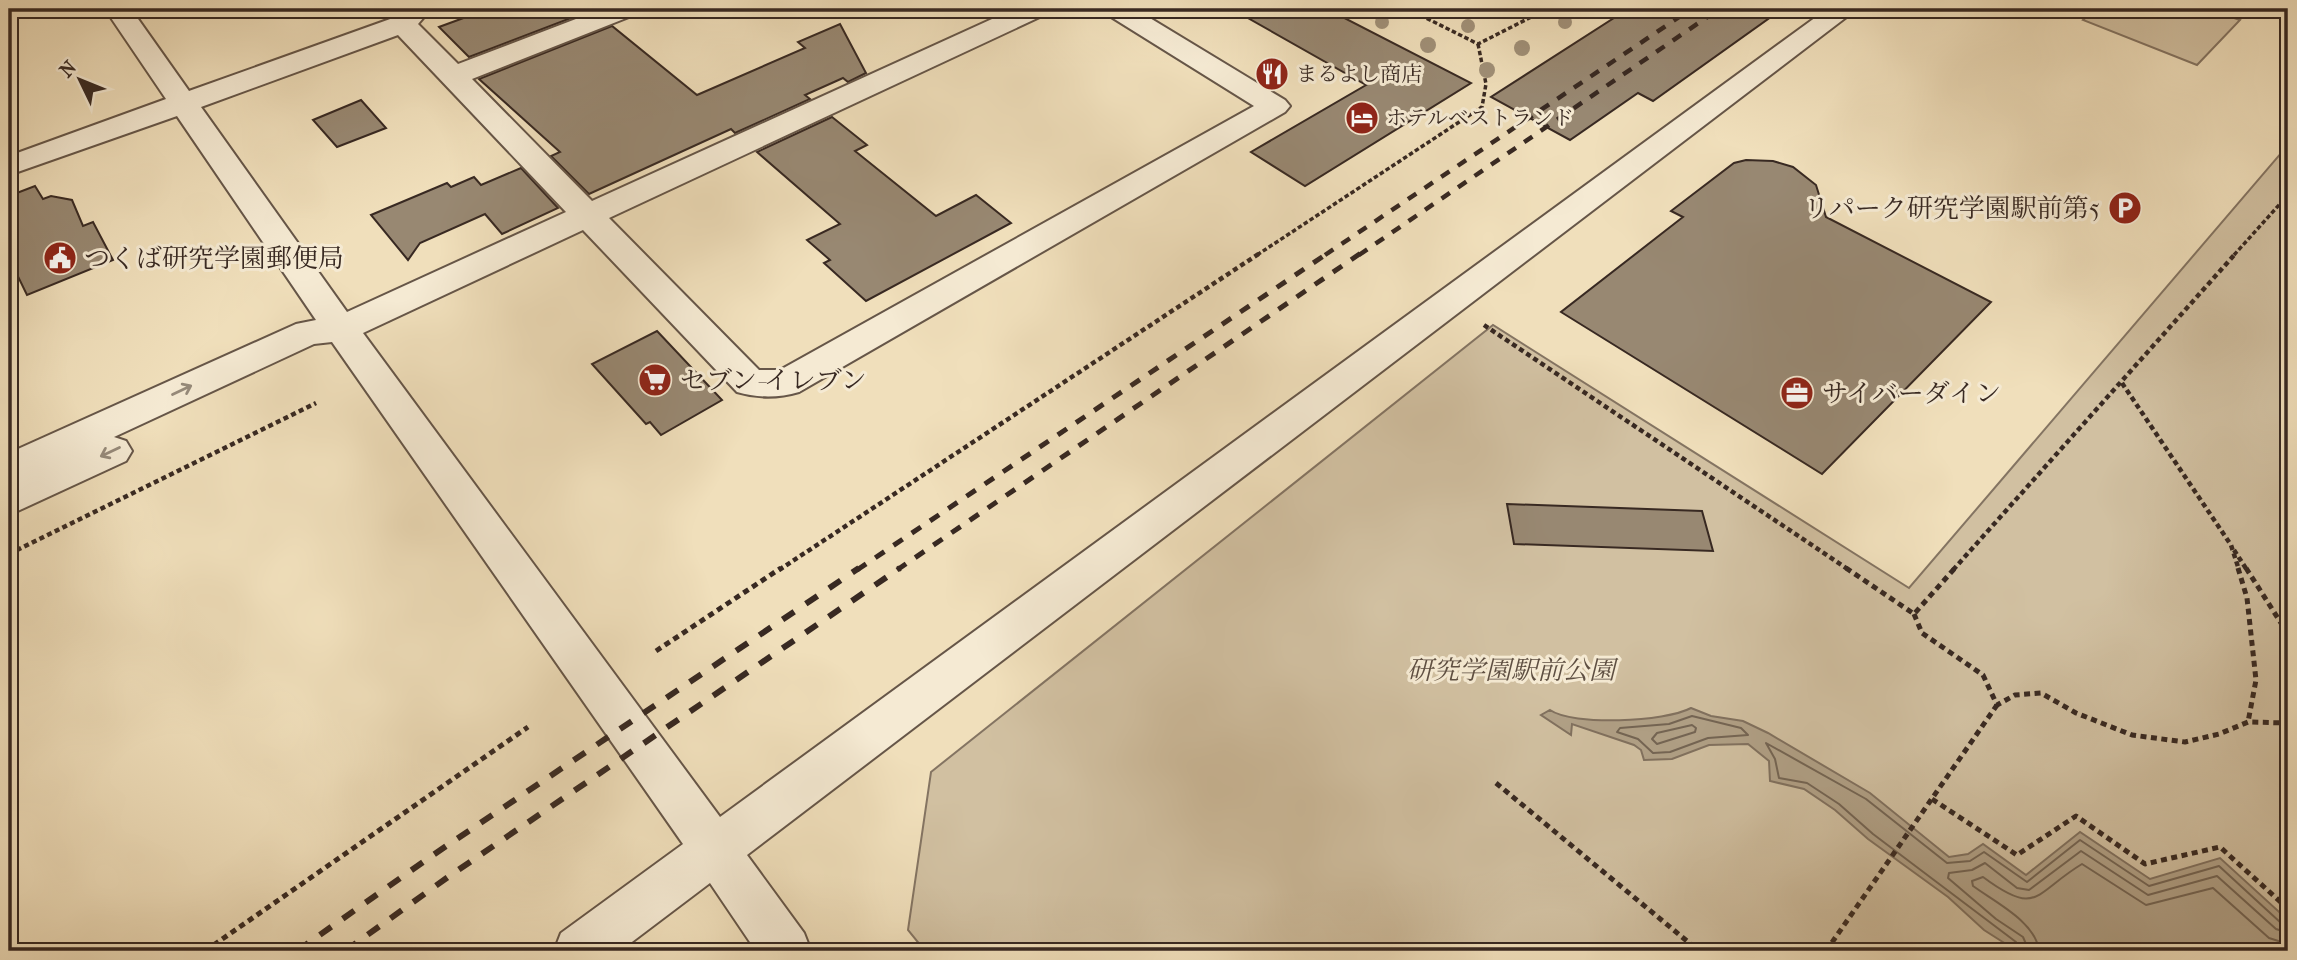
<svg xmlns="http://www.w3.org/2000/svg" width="2297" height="960" font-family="'IM FELL French Canon','Noto Serif JP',serif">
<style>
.green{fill:#d1c0a1;stroke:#847462;stroke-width:2}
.water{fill:#b1a187;stroke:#81715f;stroke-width:2}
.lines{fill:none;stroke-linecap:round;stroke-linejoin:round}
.shore{stroke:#746554;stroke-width:2}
.building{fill:#988872;stroke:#382922;stroke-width:2}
.minor-casing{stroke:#665648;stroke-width:4}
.path-far2{stroke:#382922;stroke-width:3.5;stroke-dasharray:4.5 2.5;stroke-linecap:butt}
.path-far1{stroke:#382922;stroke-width:4.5;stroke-dasharray:5 3.5;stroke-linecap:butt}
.path{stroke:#382922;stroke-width:5;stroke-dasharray:6 4.5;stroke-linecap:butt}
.minor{fill:#f5ead3;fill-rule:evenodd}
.rail-far2{stroke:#382922;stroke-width:4.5;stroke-dasharray:10 10;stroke-linecap:butt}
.rail-far1{stroke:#382922;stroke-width:5;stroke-dasharray:11 11;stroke-linecap:butt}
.rail{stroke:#382922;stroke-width:6;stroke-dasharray:14 14;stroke-linecap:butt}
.tree{fill:#a09078}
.oneway{stroke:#968a7a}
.labels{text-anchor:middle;stroke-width:6;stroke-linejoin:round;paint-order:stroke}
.far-poi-label{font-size:21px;fill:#382922;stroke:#f5ead3;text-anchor:start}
.poi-label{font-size:26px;fill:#382922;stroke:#f5ead3;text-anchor:start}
.park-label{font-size:26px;font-style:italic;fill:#5e4f42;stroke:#f5ead3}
</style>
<rect width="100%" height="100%" fill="#f0dfbb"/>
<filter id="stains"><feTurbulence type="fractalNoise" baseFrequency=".00286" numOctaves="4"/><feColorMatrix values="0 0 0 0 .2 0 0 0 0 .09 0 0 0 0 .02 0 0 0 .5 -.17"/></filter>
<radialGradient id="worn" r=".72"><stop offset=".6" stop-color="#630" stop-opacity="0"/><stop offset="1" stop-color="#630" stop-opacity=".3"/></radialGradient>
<!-- green -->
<g class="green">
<polygon points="2095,9 2208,9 2240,20 2197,65 2083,20"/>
<polygon points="2288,145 2288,951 925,951 908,930 931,772 1493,325 1909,588"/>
</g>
<!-- water -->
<path class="water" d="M1691,708L1711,716L1743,721L1768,733L1870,793L1949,857L1968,854L1983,844L2026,875L2080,832L2150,879L2220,858L2288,920V951H2017L1984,930L1948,897L1868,839L1835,810L1804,789L1770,781L1769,761L1748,744L1709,745L1672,759L1644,760L1641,750L1634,745L1572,724L1571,735L1541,715L1550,710C1573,726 1665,722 1691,708Z"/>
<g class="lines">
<!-- shore -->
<g class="shore">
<polygon points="1692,716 1741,728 1748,735 1708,738 1670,752 1653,753 1638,739 1617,732 1620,728 1669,724"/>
<polygon points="1692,725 1696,728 1695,732 1657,744 1652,739 1657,733"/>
<polyline points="2020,951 2016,942 1873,834 1839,804 1807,783 1779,778 1775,759 1766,743 1866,799 1947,863 1970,861 1984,852 2027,882 2080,840 2149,886 2219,866 2281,923 2288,924"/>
<polyline points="2029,951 2023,937 1996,919 1948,878 1949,873 1972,870 1985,863 2017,888 2029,890 2081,851 2148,895 2217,876 2276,929 2288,933"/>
<path d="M2039,951C2036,922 1995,902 1973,886L1972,881L1983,877C2038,918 2034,893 2082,864L2146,905L2213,888L2269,938L2288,944"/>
</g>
</g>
<!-- building -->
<g class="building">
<polygon points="488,9 591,9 592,10 469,57 439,27"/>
<polygon points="1232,9 1327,9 1471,83 1305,186 1251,152 1366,85"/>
<polygon points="1628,9 1782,9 1653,101 1638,93 1570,140 1491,97"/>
<polygon points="840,24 866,73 848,82 843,78 805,95 810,99 735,133 731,129 589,194 551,156 560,152 479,79 612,26 697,95 805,48 798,42"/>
<polygon points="361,100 386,128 337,147 313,120"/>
<polygon points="832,117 867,145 855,151 936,216 976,195 1011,223 866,301 824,263 830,260 807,240 840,224 757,152"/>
<polygon points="1746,160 1773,161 1793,167 1816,185 1826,217 1991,302 1822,474 1561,312 1683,217 1671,211 1734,163"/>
<polygon points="521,168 558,208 502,234 485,214 420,243 408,260 371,215 447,183 451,187 474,177 481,185"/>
<polygon points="35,186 43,199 51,196 72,200 83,226 93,222 113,260 27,295 9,258 9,196"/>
<polygon points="657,331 722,400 661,435 650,422 646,424 592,364"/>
<polygon points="1507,504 1702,511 1713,551 1514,544"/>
</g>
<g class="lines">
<defs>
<path id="minor" d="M105,9H131L189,91L393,18L403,9H431L418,24L458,64L602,9H638L634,15L472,79L592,201L1014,9H1048L1044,15L609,218L759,370H780L1254,106L1108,15L1104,9H1135L1285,100L1290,106L1285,112L799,392C779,398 757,398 737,392L583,230L363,333L720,817L1827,9H1857L747,855L804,933L811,951H756L710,883L620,951H554L561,933L683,844L332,342L314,344L114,437L126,441L132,451L126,461L9,515V453L296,324L316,320L177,116L9,175V156L166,99ZM398,35L566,212L347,312L201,107Z"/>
</defs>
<!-- minor casing -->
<use href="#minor" class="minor-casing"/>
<!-- path-far2 -->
<g class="path-far2">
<polyline points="1408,9 1478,44 1547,9"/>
<polyline points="1257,255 1482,107 1486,84 1478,44"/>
<polyline points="2234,255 2288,195"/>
</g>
<!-- path-far1 -->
<g class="path-far1">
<polyline points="1484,325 1849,570"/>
<polyline points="2122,383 2231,545 2239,570"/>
<polyline points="2234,550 2247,570"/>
<polyline points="9,554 316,403"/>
<polyline points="779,570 1260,253"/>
<polyline points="1953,570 2236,253"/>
</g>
<!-- path -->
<g class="path">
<polyline points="1846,568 1914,614 1955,568"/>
<polyline points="2238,568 2247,598 2256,680 2248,722"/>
<polyline points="2246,568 2288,634"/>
<polyline points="1914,614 1922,633 1983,675 1997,705 2015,695 2041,693 2076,713 2132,735 2185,742 2219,734 2248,722 2288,723"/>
<polyline points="656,651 781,568"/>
<polyline points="1496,783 1699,951"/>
<polyline points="1932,799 2017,855 2076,816 2145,864 2220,847 2284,905 2288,903"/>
<polyline points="205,951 528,727"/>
<polyline points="1826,951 1997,705"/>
</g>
<!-- minor -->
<use href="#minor" class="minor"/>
<!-- rail-far2 -->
<g class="rail-far2">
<polyline points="1325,255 1691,9"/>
<polyline points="1359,255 1719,9"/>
</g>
<!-- rail-far1 -->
<g class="rail-far1">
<polyline points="857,570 1328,253"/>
<polyline points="897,570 1361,253"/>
</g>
<!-- rail -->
<g class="rail">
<polyline points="297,951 433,855 859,568"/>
<polyline points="345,951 448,877 900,568"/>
</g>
</g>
<!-- trees -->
<g class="tree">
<circle cx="1382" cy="22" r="7"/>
<circle cx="1565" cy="22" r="7"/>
<circle cx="1468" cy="26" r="7"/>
<circle cx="1428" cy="45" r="8"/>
<circle cx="1522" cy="48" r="8"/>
<circle cx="1487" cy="70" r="8"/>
</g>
<!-- one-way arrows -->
<defs><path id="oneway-shaft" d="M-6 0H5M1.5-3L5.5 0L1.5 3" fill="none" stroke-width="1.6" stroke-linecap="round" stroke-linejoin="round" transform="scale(1.75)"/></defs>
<g class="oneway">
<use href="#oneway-shaft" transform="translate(182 390) rotate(-25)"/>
<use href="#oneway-shaft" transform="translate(110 452) rotate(155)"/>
</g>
<!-- icons -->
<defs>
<symbol id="restaurant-disc" viewBox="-11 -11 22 22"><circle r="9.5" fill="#8f2418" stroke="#f5ead3"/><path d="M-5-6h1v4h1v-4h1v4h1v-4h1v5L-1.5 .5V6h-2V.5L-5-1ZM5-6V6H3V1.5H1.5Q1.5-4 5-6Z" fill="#fff"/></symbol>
<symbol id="hotel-disc" viewBox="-11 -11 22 22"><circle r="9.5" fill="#8f2418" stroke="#f5ead3"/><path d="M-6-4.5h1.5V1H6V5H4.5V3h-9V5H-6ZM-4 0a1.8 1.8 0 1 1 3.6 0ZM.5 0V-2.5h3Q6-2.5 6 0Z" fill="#fff"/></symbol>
<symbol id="parking-disc" viewBox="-11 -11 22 22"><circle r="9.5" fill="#8f2418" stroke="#f5ead3"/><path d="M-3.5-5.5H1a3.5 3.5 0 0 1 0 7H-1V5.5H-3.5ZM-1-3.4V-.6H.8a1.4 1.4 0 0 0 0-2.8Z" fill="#fff"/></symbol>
<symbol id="civic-disc" viewBox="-11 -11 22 22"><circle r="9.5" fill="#8f2418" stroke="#f5ead3"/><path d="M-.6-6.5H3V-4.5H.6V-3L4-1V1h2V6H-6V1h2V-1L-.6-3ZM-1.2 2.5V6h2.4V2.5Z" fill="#fff"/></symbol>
<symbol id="supermarket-disc" viewBox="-11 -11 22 22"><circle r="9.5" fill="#8f2418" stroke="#f5ead3"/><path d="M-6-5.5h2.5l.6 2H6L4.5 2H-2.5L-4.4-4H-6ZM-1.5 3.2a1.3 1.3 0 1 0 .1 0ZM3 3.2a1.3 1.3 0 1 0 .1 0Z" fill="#fff"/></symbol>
<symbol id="office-disc" viewBox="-11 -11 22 22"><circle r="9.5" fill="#8f2418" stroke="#f5ead3"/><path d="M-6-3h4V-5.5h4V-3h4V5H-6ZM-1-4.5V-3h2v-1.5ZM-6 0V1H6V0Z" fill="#fff"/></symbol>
</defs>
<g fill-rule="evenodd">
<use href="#restaurant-disc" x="1253" y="55" width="38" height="38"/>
<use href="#hotel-disc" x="1343" y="99" width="38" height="38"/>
<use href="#parking-disc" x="2106" y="189" width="38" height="38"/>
<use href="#civic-disc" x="41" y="239" width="38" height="38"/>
<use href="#supermarket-disc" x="636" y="361" width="38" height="38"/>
<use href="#office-disc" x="1778" y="374" width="38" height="38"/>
</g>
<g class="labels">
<!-- far-poi labels -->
<g class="far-poi-label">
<text x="1296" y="81">まるよし商店</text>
<text x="1386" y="125">ホテルベストランド</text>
</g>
<!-- poi labels -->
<g class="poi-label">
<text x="2100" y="217" text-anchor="end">リパーク研究学園駅前第5</text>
<text x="84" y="267">つくば研究学園郵便局</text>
<text x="680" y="389">セブン-イレブン</text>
<text x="1822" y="402">サイバーダイン</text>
</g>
<!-- park labels -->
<g class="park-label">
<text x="1511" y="679">研究学園駅前公園</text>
</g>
</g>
<!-- margin -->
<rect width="2297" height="960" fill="none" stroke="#f0dfbb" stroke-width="35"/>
<rect x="10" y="10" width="2276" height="939" fill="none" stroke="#382922" stroke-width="3.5"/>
<rect x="18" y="18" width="2262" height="925" fill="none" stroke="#382922" stroke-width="2"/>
<!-- north arrow -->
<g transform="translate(80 80) rotate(313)" stroke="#f5ead3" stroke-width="5" paint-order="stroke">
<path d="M0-5L12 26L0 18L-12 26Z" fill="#382922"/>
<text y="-10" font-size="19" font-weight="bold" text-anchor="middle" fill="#382922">N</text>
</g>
<rect width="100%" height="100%" filter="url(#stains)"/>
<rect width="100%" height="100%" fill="url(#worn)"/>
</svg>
